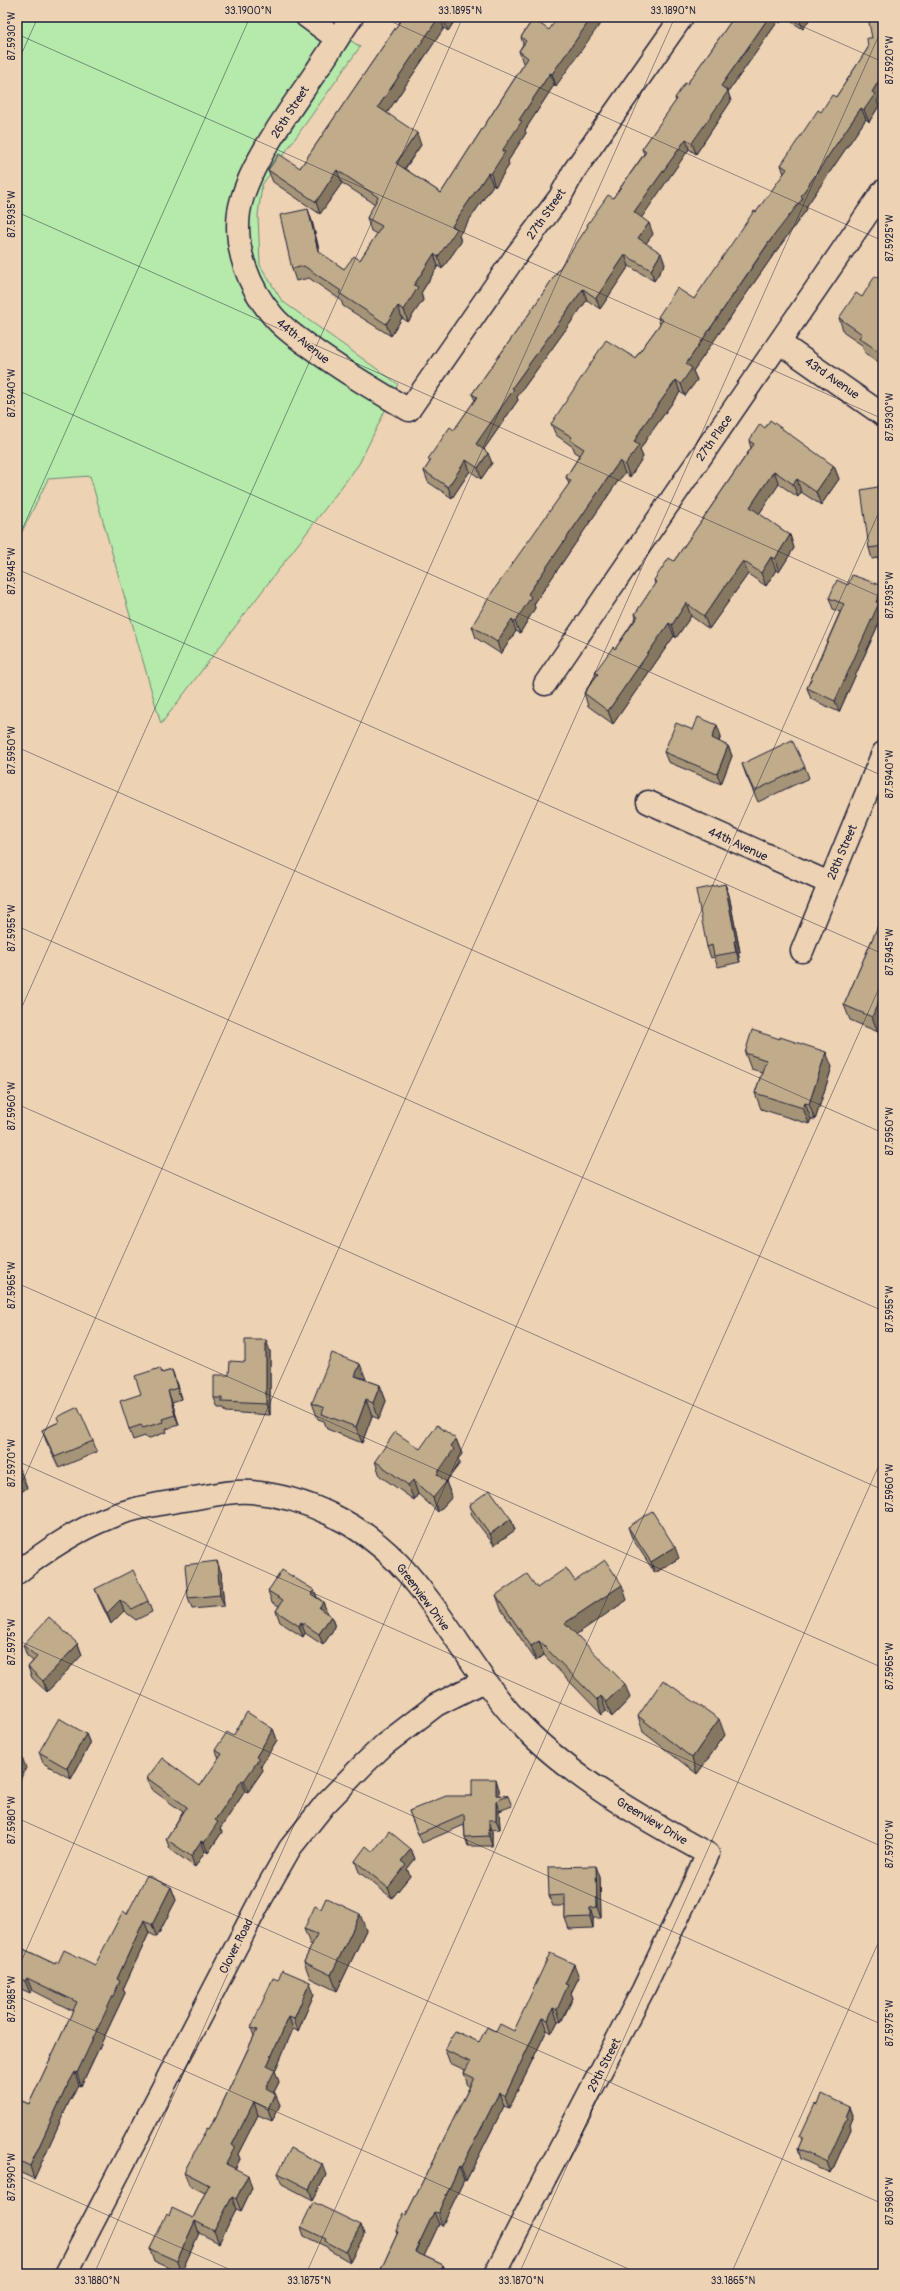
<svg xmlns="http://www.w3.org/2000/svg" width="900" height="2291" font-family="Pangolin,sans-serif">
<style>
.green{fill:#b5eaab;stroke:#6c8673}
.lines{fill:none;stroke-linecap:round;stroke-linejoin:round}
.minor-casing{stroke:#22223b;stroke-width:25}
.minor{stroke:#edd3b4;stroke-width:22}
.wall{fill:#a59478;stroke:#22223b}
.shaded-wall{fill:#867861;stroke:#22223b}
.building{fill:#c0ac8b;stroke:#22223b}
.ticks{fill:none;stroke:#22223b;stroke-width:1;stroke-opacity:0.45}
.labels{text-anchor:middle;stroke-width:3.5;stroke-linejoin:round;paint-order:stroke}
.street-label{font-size:12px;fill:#22223b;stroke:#edd3b4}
.neatline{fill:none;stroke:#22223b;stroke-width:1.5}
.ticks-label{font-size:10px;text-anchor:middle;fill:#22223b}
</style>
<rect width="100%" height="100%" fill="#edd3b4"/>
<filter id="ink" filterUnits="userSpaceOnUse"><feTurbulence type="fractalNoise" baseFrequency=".025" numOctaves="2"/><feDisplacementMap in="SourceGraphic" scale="8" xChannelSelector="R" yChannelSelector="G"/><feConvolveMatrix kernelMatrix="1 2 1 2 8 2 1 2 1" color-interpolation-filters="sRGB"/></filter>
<g filter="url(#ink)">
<!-- green -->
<polygon class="green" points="17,17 318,17 360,47 262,185 258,215 260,265 282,301 398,384 359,464 161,724 90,476 48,479 17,542"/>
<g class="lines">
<defs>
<g id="minor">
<polyline points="307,17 337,39"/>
<path d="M352,17C340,34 329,53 317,70C292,108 246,167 239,212C234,249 249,288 273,316C283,328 297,338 310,347C341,370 375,390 409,410L515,257L560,197L574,171L682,17"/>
<polyline points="780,343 883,415"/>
<polyline points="545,684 883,191"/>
<polyline points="648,802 829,883"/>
<polyline points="802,951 883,753"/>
<path d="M17,1573C45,1551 75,1531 108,1518C131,1508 159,1504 183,1500C205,1497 229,1490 251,1492C306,1497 360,1523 398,1563C445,1612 474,1676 522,1726C575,1780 642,1818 708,1854L643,1990L495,2274"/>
<polyline points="66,2274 262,1897 290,1848 325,1804 364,1764 384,1745 436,1705 484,1681"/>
</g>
</defs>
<!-- minor casing -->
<use href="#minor" class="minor-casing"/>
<!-- minor -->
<use href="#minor" class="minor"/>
</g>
<!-- wall -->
<g class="wall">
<polygon points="403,17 457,17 448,31 444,28 387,113 421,145 405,169 441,193 524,64 523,63 519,51 523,44 521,37 533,19 556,86 554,85 525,130 526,133 508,161 509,165 495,187 493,185 459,235 461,242 442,269 438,266 421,293 423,300 408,322 402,318 391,336 343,306 341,300 309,278 296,281 292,269 312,221 320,253 344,269 360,260 377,234 371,231 367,218 375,204 342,183 320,214 273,182 268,170 300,168"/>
<polygon points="734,17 811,17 803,29 784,17 780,23 778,21 728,92 731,101 696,154 689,149 641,218 653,234 646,243 665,264 654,281 629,266 600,309 587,300 517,397 518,400 484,449 492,463 481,479 470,471 452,498 428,482 424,471 430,462 428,459 454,430 475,400 472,394 529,314 588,227 587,225 613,198 644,154 642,149 676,101 675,98 687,84"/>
<polygon points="883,17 877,101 879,106 869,122 866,119 806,207 807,209 774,254 693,371 697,380 685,396 680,392 647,438 640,450 643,457 630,477 625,473 618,481 534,604 535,608 520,633 516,631 501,654 476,638 472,626 569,484 566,477 580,455 575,452 573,447 556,435 551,424 635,358 660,324 658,317 694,299 784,174 781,165 821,112 836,97 868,48 872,38"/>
<polygon points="883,281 883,365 865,353 862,345 844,333 839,318 862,297"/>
<polygon points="765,428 834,466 839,479 821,505 801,492 798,497 779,484 759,514 790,535 794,548 779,572 776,570 766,586 748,574 709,629 691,616 676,638 674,636 613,724 588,706 584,693 596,675 595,672 615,649 636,617 635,614 655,584 654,580 674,561 751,448 749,441"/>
<polygon points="883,486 883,557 872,559 869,548"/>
<polygon points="848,585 883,591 883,605 881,609 883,614 839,712 811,699 807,688 840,612 833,609 829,598"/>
<polygon points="693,730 721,736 719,742 728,746 732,756 721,784 668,762 664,752"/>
<polygon points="742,764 805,767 809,778 758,802 746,775"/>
<polygon points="725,884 729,895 740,952 738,952 740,962 718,967 714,957 711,958 707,947"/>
<polygon points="883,914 878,1032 850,1020 844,1005"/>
<polygon points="745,1053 832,1067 815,1120 811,1119 809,1124 761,1109 755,1093 762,1072 751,1069"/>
<polygon points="270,1351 270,1415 226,1412 224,1408 218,1408 214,1398 229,1375 245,1362"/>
<polygon points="172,1370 181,1399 172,1402 179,1425 166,1429 167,1432 147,1439 145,1436 133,1440 129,1429 141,1394 162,1373"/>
<polygon points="366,1380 380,1385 386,1401 379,1419 372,1416 362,1443 327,1429 324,1421 318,1419 312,1403"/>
<polygon points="59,1422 93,1441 97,1452 59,1468 46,1441 42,1430"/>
<polygon points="456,1439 462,1454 458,1459 460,1463 446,1482 452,1497 438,1512 418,1494 414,1500 380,1476 375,1461 420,1449"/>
<polygon points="469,1505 511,1519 515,1530 494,1545 472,1516"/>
<polygon points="628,1527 679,1558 655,1573 632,1538"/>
<polygon points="221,1572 224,1606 192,1609 188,1598"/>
<polygon points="575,1581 627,1600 576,1634 630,1698 612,1717 606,1711 602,1715 544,1655 536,1661 501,1609 496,1595"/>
<polygon points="95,1589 148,1601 152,1612 136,1620 124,1611 111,1624 99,1599"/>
<polygon points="314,1590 317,1597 323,1602 327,1612 327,1613 331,1616 335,1627 323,1645 305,1633 303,1637 280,1622 276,1611 279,1606 272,1602 268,1591"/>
<polygon points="78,1644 82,1655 47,1692 32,1678 28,1667 33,1661 27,1656 23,1645"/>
<polygon points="638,1716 725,1735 697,1774 643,1732"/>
<polygon points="273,1729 277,1740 261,1766 263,1770 248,1792 245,1791 220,1829 222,1832 208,1853 205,1851 195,1867 170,1849 166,1839 183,1812 151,1789 147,1778 200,1786 219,1759 215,1750 233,1736"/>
<polygon points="86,1734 90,1744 71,1779 43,1763 39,1752"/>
<polygon points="499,1789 499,1795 508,1796 512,1806 499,1811 500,1829 492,1830 492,1846 468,1846 465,1837 464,1825 422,1843 409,1811"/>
<polygon points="411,1849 415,1859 407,1869 410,1876 392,1898 359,1872 355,1861 373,1852"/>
<polygon points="600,1877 601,1918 593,1918 593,1928 569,1929 565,1918 565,1906 553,1906 549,1896"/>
<polygon points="171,1887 176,1900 157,1937 149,1933 123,1989 125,1993 81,2086 79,2085 69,2102 34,2179 17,2171 17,2099 29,2104 73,2011 32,1990 30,1993 17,1987 17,1946 55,1964 58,1963 95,1965 127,1914"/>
<polygon points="304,1929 366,1930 337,1991 310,1978 304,1962 312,1945 310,1944"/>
<polygon points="579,1977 571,1993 573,1998 561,2022 558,2021 552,2033 547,2030 509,2108 504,2106 466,2181 464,2180 442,2226 439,2224 424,2256 443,2265 447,2274 379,2274 397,2234 396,2231 406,2215 470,2086 468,2086 464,2073 465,2070 450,2063 445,2050 479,2042 496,2032 514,2031"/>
<polygon points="278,1980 314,1994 298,2031 293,2029 275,2071 279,2082 274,2092 280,2105 272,2121 258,2115 238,2154 240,2159 235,2169 252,2188 241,2211 236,2209 219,2243 199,2233 181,2273 154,2261 150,2249 169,2215 193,2218 205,2193 189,2185 184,2172 216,2117 254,2036 251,2028"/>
<polygon points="818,2105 849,2107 853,2118 850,2125 851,2129 831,2173 801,2159 798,2149 802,2140 800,2136"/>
<polygon points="278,2173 326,2175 313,2200 282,2184"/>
<polygon points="361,2225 364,2235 350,2262 329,2250 327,2247 304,2236 301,2227"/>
</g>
<!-- shaded-wall -->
<g class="shaded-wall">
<polygon points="439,17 440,17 444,28 383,119 378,107"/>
<polygon points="445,17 457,17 448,31 443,19"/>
<polygon points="592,17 605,17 556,86 552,74"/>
<polygon points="769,17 776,17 778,21 728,92 731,101 696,154 692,143 721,86"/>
<polygon points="778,17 784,17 780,23"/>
<polygon points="800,17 811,17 803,29 799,19"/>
<polygon points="550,73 554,85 525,130 526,133 508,161 509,165 495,187 491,174 502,151 519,120"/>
<polygon points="883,74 883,93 877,101 879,106 869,122 864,110 872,92"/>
<polygon points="861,108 866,119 806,207 807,209 774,254 693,371 697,380 685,396 681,384 686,364"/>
<polygon points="417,133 421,145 400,175 396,163"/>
<polygon points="686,139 689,149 638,223 634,212"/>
<polygon points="337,170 342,183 320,214 316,202"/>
<polygon points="488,173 493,185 459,235 461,242 442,269 438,257 452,226"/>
<polygon points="308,209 312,221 322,264 318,251"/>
<polygon points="649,223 653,234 642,249 638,238"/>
<polygon points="661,253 665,264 654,281 651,270"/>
<polygon points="434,254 438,266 421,293 423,300 408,322 404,310 414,285"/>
<polygon points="625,255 629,266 600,309 596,298"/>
<polygon points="583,289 587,300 517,397 518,400 480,455 476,444 512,388"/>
<polygon points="398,306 402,318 391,336 386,324"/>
<polygon points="882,348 883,349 883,360 880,352"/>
<polygon points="676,380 680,392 647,438 640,450 643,457 630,477 625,465 634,442 643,426"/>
<polygon points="488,453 492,463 481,479 478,468"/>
<polygon points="466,460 470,471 452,498 448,487"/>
<polygon points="620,461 625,473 618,481 534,604 535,608 520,633 515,622 528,594 614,469"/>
<polygon points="834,466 839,479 821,505 816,492"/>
<polygon points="774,471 779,484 755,520 750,507"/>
<polygon points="797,479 801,492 798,497 793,484"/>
<polygon points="790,535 794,548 779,572 775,559"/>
<polygon points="771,557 776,570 766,586 761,573"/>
<polygon points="743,561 748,574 709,629 704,616"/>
<polygon points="882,588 883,591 883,605 881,609 883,614 839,712 835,701"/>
<polygon points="686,603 691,616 676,638 672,625"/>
<polygon points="512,619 516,631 501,654 497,642"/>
<polygon points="669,623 674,636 613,724 608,711"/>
<polygon points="717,725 721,736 715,749 712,738"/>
<polygon points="728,746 732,756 721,784 717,774"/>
<polygon points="725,884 729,895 740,952 736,941"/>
<polygon points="734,941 738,952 740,962 736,952"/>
<polygon points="883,991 883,1019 878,1032 872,1017"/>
<polygon points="826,1052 832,1067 815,1120 809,1104"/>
<polygon points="805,1103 811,1119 809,1124 803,1108"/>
<polygon points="266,1340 270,1351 270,1415 266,1404"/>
<polygon points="360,1364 366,1379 355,1376"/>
<polygon points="172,1370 176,1381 181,1399 177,1388"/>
<polygon points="380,1385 386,1401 379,1419 373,1403"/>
<polygon points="168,1391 172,1402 179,1425 175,1415"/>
<polygon points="366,1400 372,1416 362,1443 356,1427"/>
<polygon points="456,1439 462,1454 458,1459 460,1463 446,1482 452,1497 438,1512 433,1498 437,1474 451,1446"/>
<polygon points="21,1472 27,1488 17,1495 17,1475"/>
<polygon points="413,1480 418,1494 414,1500 408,1485"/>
<polygon points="511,1519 515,1530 494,1545 490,1534"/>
<polygon points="675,1547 679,1558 655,1573 651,1562"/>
<polygon points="217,1561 221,1572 224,1606 220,1595"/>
<polygon points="622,1585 627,1600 571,1638 565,1623"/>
<polygon points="314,1590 318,1600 311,1594"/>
<polygon points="120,1600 124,1611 111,1624 107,1613"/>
<polygon points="323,1602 327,1612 323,1619 319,1608"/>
<polygon points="331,1616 335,1627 323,1645 319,1634"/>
<polygon points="301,1622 305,1633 303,1637 299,1626"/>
<polygon points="539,1641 544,1655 536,1661 531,1646"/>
<polygon points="78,1644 82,1655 47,1692 43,1681"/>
<polygon points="625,1684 630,1698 612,1717 606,1702"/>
<polygon points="601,1696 606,1711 602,1715 597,1700"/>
<polygon points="719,1719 725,1735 697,1774 692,1758"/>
<polygon points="273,1729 277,1740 261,1766 263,1770 248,1792 244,1781 256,1757"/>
<polygon points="86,1734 90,1744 71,1779 67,1768"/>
<polygon points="22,1757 26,1768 17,1786 17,1767"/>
<polygon points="496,1779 499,1789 499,1800 496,1795"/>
<polygon points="242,1780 245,1791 220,1829 222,1832 208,1853 204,1843 215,1820"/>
<polygon points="496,1801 499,1811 500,1829 496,1820"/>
<polygon points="489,1820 492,1830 492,1846 489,1836"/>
<polygon points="201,1841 205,1851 195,1867 191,1856"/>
<polygon points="411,1849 415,1859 407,1869 410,1876 392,1898 388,1888 401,1861"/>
<polygon points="596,1866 600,1877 601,1918 597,1907"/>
<polygon points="171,1887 176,1900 157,1937 152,1925"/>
<polygon points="590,1908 593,1918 593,1928 590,1917"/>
<polygon points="360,1914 366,1930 337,1991 331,1975"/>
<polygon points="144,1920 149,1933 123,1989 125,1993 81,2086 77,2073 117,1979"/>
<polygon points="574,1964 579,1977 571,1993 573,1998 561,2022 557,2010 565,1984"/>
<polygon points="27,1978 32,1990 30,1993 25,1981"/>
<polygon points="310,1982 314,1994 298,2031 294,2019"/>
<polygon points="553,2008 558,2021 552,2033 548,2020"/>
<polygon points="289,2017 293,2029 275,2071 279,2082 270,2100 266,2088 267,2066"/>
<polygon points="542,2018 547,2030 509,2108 505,2096"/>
<polygon points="75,2072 79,2085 69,2102 34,2179 30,2166 65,2090"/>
<polygon points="275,2093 280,2105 272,2121 268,2109"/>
<polygon points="499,2093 504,2106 466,2181 461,2168"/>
<polygon points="254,2102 258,2115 238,2154 240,2159 231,2177 226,2164 232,2145"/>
<polygon points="849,2107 853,2118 850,2125 851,2129 831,2173 827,2162"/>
<polygon points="322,2164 326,2175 313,2200 309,2189"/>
<polygon points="459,2167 464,2180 442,2226 438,2213"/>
<polygon points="248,2175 252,2188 241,2211 236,2199"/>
<polygon points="232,2197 236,2209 219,2243 214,2231"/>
<polygon points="434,2212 439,2224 420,2265 415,2252"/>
<polygon points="195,2221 199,2233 181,2273 177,2261"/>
<polygon points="361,2225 364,2235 350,2262 346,2252"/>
<polygon points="443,2265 447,2274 439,2274"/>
</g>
<!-- building -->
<g class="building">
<polygon points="403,17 439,17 378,107 417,133 396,163 441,193 528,58 519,51 526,41 521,37 533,19 549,30 558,17 592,17 552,74 550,73 519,120 522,121 502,151 505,152 491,174 488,173 452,226 457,229 438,257 434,254 414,285 418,287 404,310 398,306 386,324 339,293 341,291 304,266 292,269 280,215 308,209 318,251 344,269 354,256 360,260 382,226 367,218 378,197 337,170 316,202 268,170 279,154 300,168"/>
<polygon points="734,17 769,17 721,86 728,91 692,143 686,139 634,212 649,223 638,238 661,253 651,270 625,255 596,298 583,289 512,388 514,389 476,444 488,453 478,468 466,460 448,487 424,471 431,460 428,459 450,427 454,430 477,397 472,394 529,314 588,226 587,225 608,195 613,198 646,152 642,149 677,99 675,98 685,83 687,84"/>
<polygon points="868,17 883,17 883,74 872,92 875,94 864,110 861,108 801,196 803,198 769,242 686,364 692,368 681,384 676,380 643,426 634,442 639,445 625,465 620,461 614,469 528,594 531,597 515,622 512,619 497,642 472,626 493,591 571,481 566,477 584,449 570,440 572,437 551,424 606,340 635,358 663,320 658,317 677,288 694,299 754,211 756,212 787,169 781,165 818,110 821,112 832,95 836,97 868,48 867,38 872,38"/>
<polygon points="875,276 883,281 883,348 882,348 880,352 859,338 862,334 839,318 856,293 862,297"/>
<polygon points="770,420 834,466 816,492 797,479 793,484 774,471 750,507 790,535 775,559 771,557 761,573 743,561 704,616 686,603 672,625 669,623 608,711 584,693 598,674 595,672 613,647 615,649 638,616 635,614 656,582 654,580 669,558 674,561 754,444 749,441 760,424 765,428"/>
<polygon points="883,486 883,546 869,548 861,490"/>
<polygon points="852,575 880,585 882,588 876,602 879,603 835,701 807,688 844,604 829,598 837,580 848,585"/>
<polygon points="698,717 717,725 712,738 728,746 717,774 664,752 676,723 693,730"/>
<polygon points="792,740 805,767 754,791 742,764"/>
<polygon points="725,884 736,941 734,941 736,952 714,956 712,945 707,947 696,890"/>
<polygon points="883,914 883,991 872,1017 844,1005"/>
<polygon points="752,1030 780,1039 780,1037 826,1052 809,1104 805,1103 803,1108 755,1093 766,1060 745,1053"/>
<polygon points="245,1340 266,1340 266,1404 222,1402 222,1398 214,1398 214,1375 229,1375 230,1361 245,1362"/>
<polygon points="332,1353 360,1364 355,1376 380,1385 373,1403 366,1400 356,1427 322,1414 324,1408 312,1403"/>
<polygon points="160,1368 162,1373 172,1370 177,1388 168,1391 175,1415 162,1419 163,1422 143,1428 141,1425 129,1429 120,1401 141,1394 135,1376"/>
<polygon points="78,1407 93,1441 55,1457 42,1430 59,1422 57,1417"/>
<polygon points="437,1425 456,1439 451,1446 454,1449 437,1474 446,1482 433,1498 413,1480 408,1485 375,1461 395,1432 420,1449"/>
<polygon points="17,1466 21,1472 17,1475"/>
<polygon points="490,1490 511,1519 490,1534 469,1505"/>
<polygon points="652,1511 675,1547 651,1562 628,1527"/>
<polygon points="605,1560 622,1585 565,1623 625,1684 606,1702 601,1696 597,1700 539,1641 531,1646 496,1595 527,1574 537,1588 566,1568 575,1581"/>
<polygon points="217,1561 220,1595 188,1598 185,1565"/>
<polygon points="133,1570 148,1601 132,1609 120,1600 107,1613 95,1589"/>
<polygon points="282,1570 314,1590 311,1594 323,1602 319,1608 331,1616 319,1634 301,1622 299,1626 276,1611 283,1600 268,1591"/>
<polygon points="49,1617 78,1644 43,1681 28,1667 37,1657 23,1645"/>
<polygon points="663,1680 719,1719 692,1758 638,1716"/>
<polygon points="247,1712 273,1729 256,1757 259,1759 244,1781 242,1780 215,1820 218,1822 204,1843 201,1841 191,1856 166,1839 187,1807 147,1778 162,1758 200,1786 222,1754 215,1750 227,1732 233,1736"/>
<polygon points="59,1718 86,1734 67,1768 39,1752"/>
<polygon points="17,1755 22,1757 17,1767"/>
<polygon points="472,1779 496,1779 496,1795 508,1796 496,1801 496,1820 489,1820 489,1836 465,1837 464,1814 418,1834 409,1811 446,1796 472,1796"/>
<polygon points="389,1831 411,1849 401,1861 406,1865 388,1888 355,1861 366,1846 373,1852"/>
<polygon points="596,1866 597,1907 590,1908 590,1917 565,1918 565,1895 549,1896 548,1867"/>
<polygon points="147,1875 171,1887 152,1925 144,1920 117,1979 120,1981 77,2073 75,2072 65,2090 30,2166 17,2160 17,2099 29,2104 77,2002 27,1978 25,1981 17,1977 17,1946 55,1964 56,1962 58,1963 64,1950 95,1965 123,1911 127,1914"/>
<polygon points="326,1898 360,1914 331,1975 304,1962 317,1934 304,1929 315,1906 321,1909"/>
<polygon points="550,1953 574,1964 565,1984 568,1985 557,2010 553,2008 548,2020 542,2018 505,2096 499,2093 461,2168 459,2167 438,2213 434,2212 415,2252 443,2265 439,2274 379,2274 398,2232 396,2231 404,2213 406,2215 474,2078 464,2073 470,2062 445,2050 455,2031 479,2042 487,2027 496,2032 500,2024 514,2031"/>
<polygon points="282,1970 310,1982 294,2019 289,2017 267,2066 275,2070 266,2088 275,2093 268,2109 254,2102 232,2145 235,2147 226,2164 248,2175 236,2199 232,2197 214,2231 195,2221 177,2261 150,2249 167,2213 169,2215 172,2208 193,2218 209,2185 184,2172 207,2128 209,2129 216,2117 257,2030 251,2028 273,1978 278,1980"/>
<polygon points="822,2094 849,2107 845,2117 847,2118 827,2162 798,2149 803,2137 800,2136 815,2104 818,2105"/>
<polygon points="291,2148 322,2164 309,2189 278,2173"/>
<polygon points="313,2202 361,2225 346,2252 325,2241 326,2239 301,2227"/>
</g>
</g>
<!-- ticks -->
<path class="ticks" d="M381,17L883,241M781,17L883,62M17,34L883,419M17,64L38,17M17,212L883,598M17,390L883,776M17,541L250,17M17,569L883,954M17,747L883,1133M17,926L883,1311M17,1018L463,17M17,1104L883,1490M17,1283L883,1668M17,1461L883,1847M17,1494L675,17M17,1640L883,2025M17,1818L883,2204M17,1971L883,26M17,1996L640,2274M17,2175L240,2274M94,2274L883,503M306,2274L883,979M519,2274L883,1456M731,2274L883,1932"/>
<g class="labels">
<!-- street labels -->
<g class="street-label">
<text transform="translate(290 112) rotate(-57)" y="4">26th Street</text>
<text transform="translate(546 214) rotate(-55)" y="4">27th Street</text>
<text transform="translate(303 341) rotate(39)" y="4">44th Avenue</text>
<text transform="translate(832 378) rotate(35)" y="4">43rd Avenue</text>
<text transform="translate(714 438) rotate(-55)" y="4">27th Place</text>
<text transform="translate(738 844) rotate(25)" y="4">44th Avenue</text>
<text transform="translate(842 852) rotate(-67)" y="4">28th Street</text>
<text transform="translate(423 1597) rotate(53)" y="4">Greenview Drive</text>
<text transform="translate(652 1821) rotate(31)" y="4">Greenview Drive</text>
<text transform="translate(236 1946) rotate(-63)" y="4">Clover Road</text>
<text transform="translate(604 2065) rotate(-63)" y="4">29th Street</text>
</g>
</g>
<!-- margin -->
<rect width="900" height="2291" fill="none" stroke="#edd3b4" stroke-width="44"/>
<rect x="22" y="22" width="856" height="2247" class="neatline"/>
<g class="ticks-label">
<text x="248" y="14">33.1900°N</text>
<text x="460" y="14">33.1895°N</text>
<text x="673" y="14">33.1890°N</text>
<text transform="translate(11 36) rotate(-90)" y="4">87.5930°W</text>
<text transform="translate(889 60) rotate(-90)" y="4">87.5920°W</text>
<text transform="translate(11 214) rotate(-90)" y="4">87.5935°W</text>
<text transform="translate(889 238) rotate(-90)" y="4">87.5925°W</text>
<text transform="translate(11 393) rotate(-90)" y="4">87.5940°W</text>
<text transform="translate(889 417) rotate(-90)" y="4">87.5930°W</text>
<text transform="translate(11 571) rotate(-90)" y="4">87.5945°W</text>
<text transform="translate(889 595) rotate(-90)" y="4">87.5935°W</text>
<text transform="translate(11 750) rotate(-90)" y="4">87.5950°W</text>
<text transform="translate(889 774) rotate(-90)" y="4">87.5940°W</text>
<text transform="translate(11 928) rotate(-90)" y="4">87.5955°W</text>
<text transform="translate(889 952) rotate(-90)" y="4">87.5945°W</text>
<text transform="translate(11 1106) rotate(-90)" y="4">87.5960°W</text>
<text transform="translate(889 1131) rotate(-90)" y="4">87.5950°W</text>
<text transform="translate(11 1285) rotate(-90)" y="4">87.5965°W</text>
<text transform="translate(889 1309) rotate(-90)" y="4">87.5955°W</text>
<text transform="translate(11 1463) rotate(-90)" y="4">87.5970°W</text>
<text transform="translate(889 1488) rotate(-90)" y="4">87.5960°W</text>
<text transform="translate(11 1642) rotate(-90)" y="4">87.5975°W</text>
<text transform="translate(889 1666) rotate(-90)" y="4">87.5965°W</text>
<text transform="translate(11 1820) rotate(-90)" y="4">87.5980°W</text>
<text transform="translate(889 1844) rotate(-90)" y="4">87.5970°W</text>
<text transform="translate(11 1999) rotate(-90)" y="4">87.5985°W</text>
<text transform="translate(889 2023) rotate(-90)" y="4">87.5975°W</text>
<text transform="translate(11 2177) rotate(-90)" y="4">87.5990°W</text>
<text transform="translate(889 2201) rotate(-90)" y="4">87.5980°W</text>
<text x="97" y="2284">33.1880°N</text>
<text x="309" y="2284">33.1875°N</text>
<text x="521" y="2284">33.1870°N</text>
<text x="733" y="2284">33.1865°N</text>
</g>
</svg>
